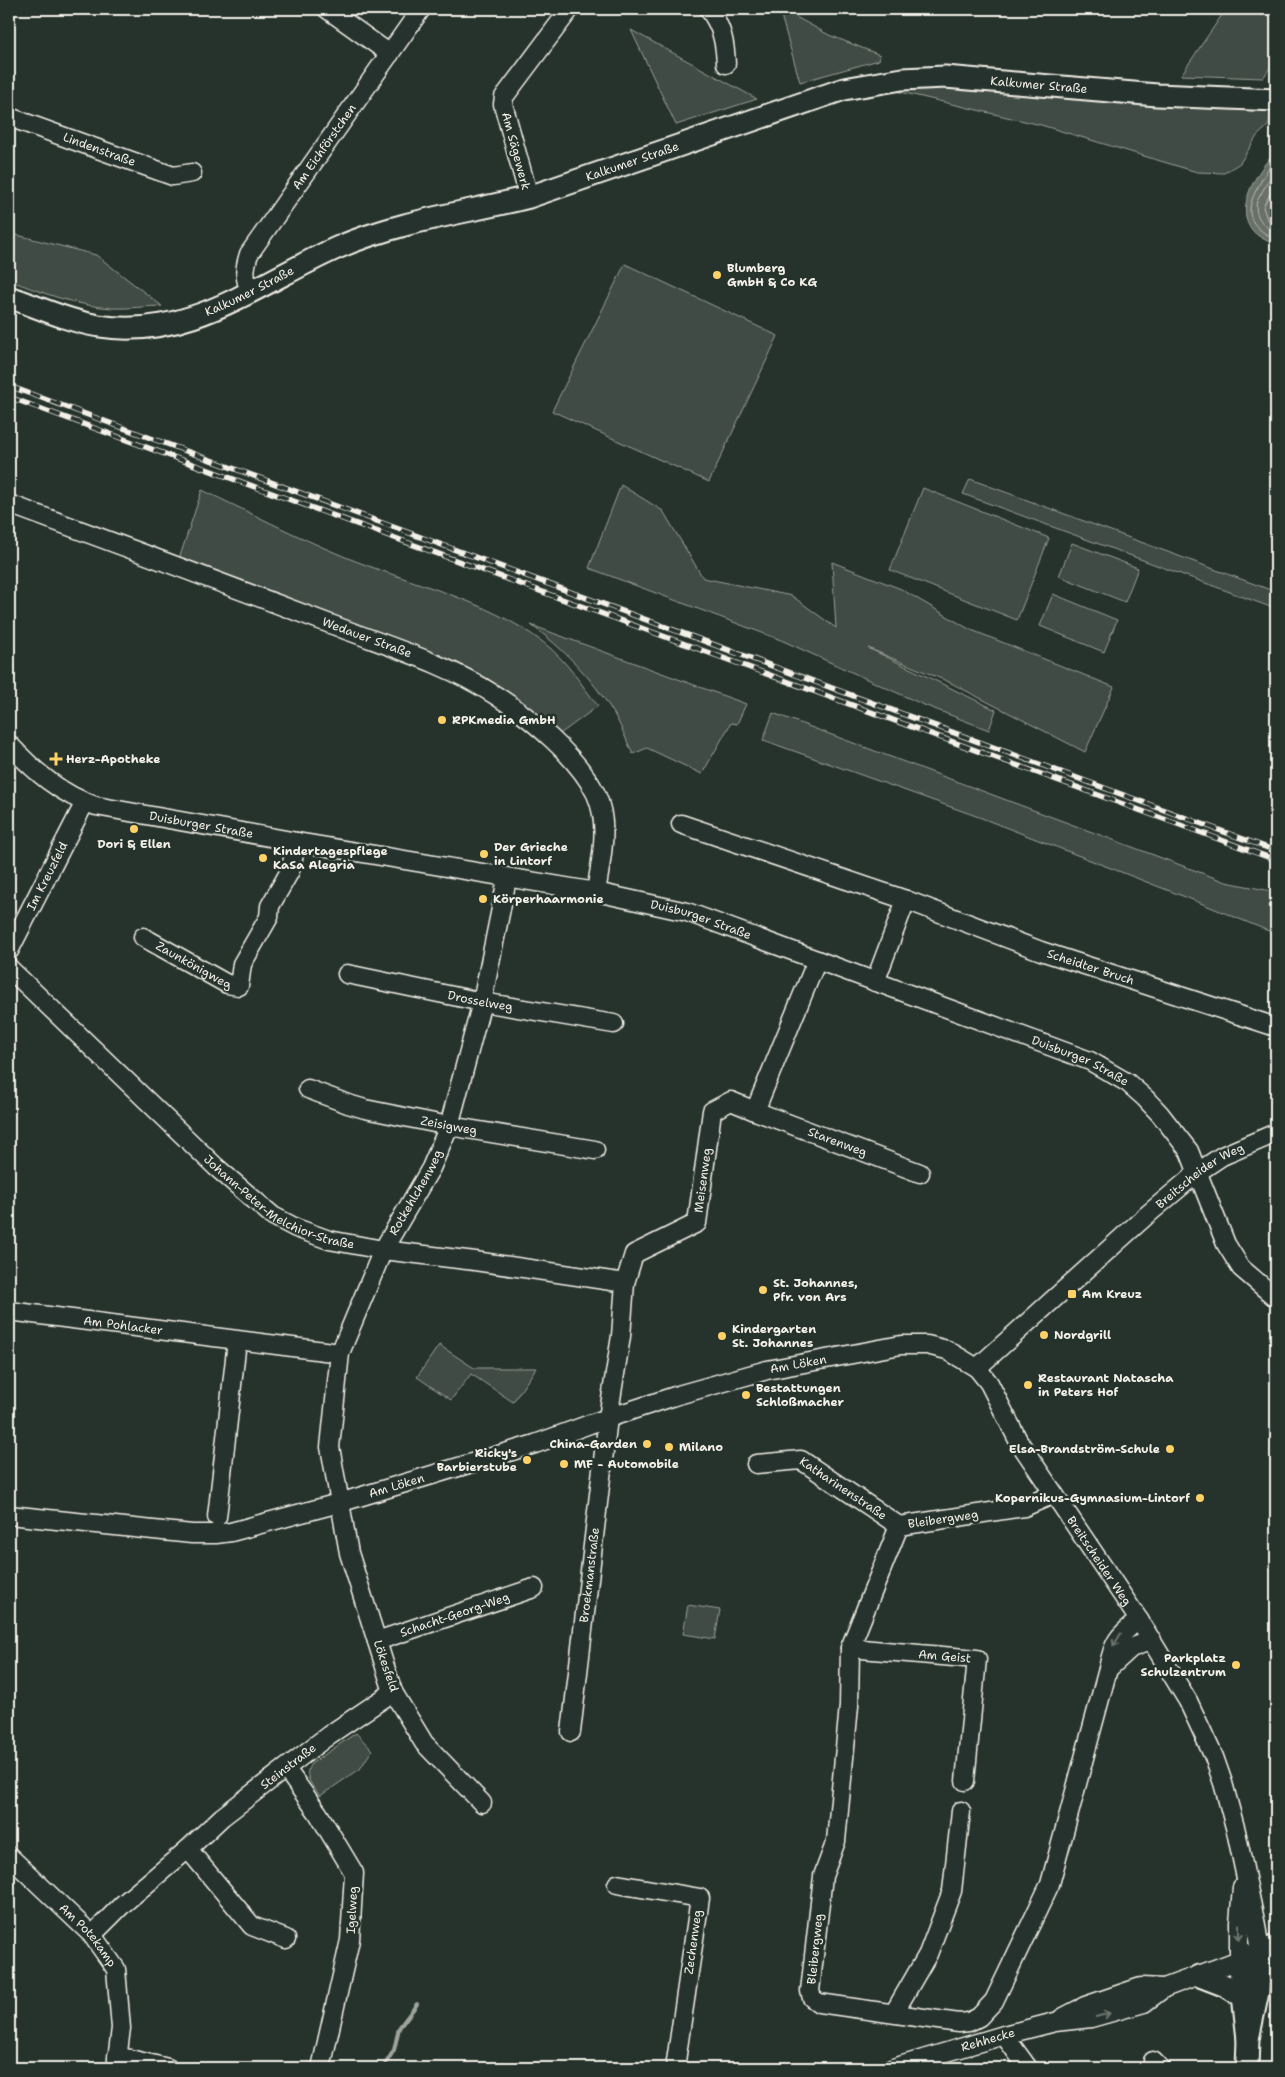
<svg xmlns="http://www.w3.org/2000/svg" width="1285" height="2077" font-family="'Shantell Sans',sans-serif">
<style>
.green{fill:#414b45;stroke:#9a9e96}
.water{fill:#676f68;stroke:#9fa39b}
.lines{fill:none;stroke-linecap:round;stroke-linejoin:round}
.shore{stroke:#bcbdb5;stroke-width:1}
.stream{stroke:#9fa39b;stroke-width:4}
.minor-casing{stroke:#f4f1e8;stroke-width:21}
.major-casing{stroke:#f4f1e8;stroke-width:25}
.minor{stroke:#26332d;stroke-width:18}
.major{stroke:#26332d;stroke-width:21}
.rail-casing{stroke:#f4f1e8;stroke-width:5.5}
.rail{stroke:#26332d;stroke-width:4;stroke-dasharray:11;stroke-linecap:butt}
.oneway{stroke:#6e766e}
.poi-dot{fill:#ffd166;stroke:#26332d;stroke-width:2}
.labels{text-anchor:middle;stroke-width:5;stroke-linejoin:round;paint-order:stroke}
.street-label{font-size:12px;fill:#f4f1e8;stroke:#26332d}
.poi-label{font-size:12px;font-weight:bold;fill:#f4f1e8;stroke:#26332d;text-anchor:start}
</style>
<rect width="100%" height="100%" fill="#26332d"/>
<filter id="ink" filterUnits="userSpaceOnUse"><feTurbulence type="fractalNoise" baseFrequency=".02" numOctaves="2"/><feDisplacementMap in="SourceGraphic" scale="10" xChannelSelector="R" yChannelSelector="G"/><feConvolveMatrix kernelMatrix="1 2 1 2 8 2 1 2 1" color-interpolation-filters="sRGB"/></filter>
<g filter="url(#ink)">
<!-- green -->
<g class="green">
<polygon points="1226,9 1276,9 1276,59 1263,78 1181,75"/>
<polygon points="783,10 829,35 880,55 879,60 800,82 780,12"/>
<polygon points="631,30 757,99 676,125"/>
<polygon points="979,87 1270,109 1269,125 1257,136 1240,163 1224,173 1197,172 1041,125 892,90"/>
<path d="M9,233L96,255L162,306C146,306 128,309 112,308C76,306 43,293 9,280Z"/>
<polygon points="625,264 778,336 709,482 552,411"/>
<polygon points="970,479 1276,592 1276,609 963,494"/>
<polygon points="621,485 663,511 703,578 792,596 836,628 832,562 901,589 969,629 1114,687 1085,752 949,682 868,648 996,710 989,730 924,705 781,640 589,568"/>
<polygon points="923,488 1049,538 1017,620 890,570"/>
<path d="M202,490C249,512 295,536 343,556C410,584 485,598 544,643C566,660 581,684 598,706L560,734L508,694L458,665L424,650L179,559Z"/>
<polygon points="1072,543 1138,568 1125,602 1059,576"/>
<polygon points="1053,594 1117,620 1104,652 1040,626"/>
<path d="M531,625L746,704L737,724L731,723L702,774L647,748L633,754C626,740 621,725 613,712C592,678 563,648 531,625Z"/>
<polygon points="773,713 1226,882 1276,892 1276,934 1193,900 979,817 763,740"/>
<polygon points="439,1345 474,1368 536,1368 513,1402 471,1374 451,1400 417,1377"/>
<polygon points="688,1605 720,1610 715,1639 683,1634"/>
<path d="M356,1733L372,1750L360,1769L320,1796C313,1786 302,1776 311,1764Z"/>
</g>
<!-- water -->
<path class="water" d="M1273,154H1276V246C1269,241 1259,238 1253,231C1233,209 1257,172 1273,154Z"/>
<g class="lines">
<!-- shore -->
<g class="shore">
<path d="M1276,159C1269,166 1264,176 1259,185C1243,213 1248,225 1276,240"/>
<path d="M1276,167L1257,201C1253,217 1264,226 1276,233"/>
<polyline points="1276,182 1263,207 1267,219 1276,224"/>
</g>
<!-- stream -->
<polyline class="stream" points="383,2068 394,2050 399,2028 417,2004"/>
<defs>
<g id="minor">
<polyline points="327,9 390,54"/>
<path d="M709,9C722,27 725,42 726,64"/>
<path id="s1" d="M9,117L173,176L192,173"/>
<polyline points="529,197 503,104 504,97 570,9"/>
<path id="s2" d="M250,291C244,277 244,269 249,254L421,9"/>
<path id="s3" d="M9,504C117,544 226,584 333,625C387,646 446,663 495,695C530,717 578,757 596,794C610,825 601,860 596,892"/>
<path id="s4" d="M9,744C33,770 61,795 96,806L297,842L596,892L687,912L1090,1061L1128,1083L1145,1098L1160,1114L1189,1151L1226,1244L1241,1268L1276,1298"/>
<path id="s5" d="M681,824L906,900L1041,951L1276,1027"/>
<path id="s6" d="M143,937L227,984L239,986L242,964L269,917L270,906L290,871L297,842"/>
<path id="s7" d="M9,951L85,802"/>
<path id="s8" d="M9,968L216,1167L273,1216L296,1228L329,1240L383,1250L475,1261L625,1283"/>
<path id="s9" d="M347,974L482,1002L614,1024"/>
<polyline points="875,982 906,900"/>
<path id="s10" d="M308,1089L348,1104L365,1109L449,1126L595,1150"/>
<path id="s11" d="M755,1111L920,1173"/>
<path id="s12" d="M9,1311L340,1353"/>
<path id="s13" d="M977,1368L1147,1215L1198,1172L1222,1156L1276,1133"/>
<path id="s14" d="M756,1464L801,1460L899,1526"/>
<path d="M1054,1494L1024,1507L899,1526L850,1648L849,1706L836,1841L823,1876L810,1991L812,1998L819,2003L959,2023L969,2022L979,2017L994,2001L1050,1884L1108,1669C1113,1643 1117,1636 1139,1620"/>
<path id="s15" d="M9,1515L192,1534H216L231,1532L339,1503L535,1444L590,1424L678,1395L767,1370L901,1345H927L947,1350L977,1368L989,1383L1019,1442L1139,1620L1188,1701L1214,1757L1223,1783L1236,1831L1256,1925L1260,1953"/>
<polyline points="217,1517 237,1341"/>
<path id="s16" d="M377,1641L534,1588"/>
<path id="s17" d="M850,1648L977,1659L965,1781"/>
<polyline points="1108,1669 1131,1648 1152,1640"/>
<path id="s18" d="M571,1732L608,1418L621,1336L625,1283L634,1254L697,1223L712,1111L731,1101L755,1111L817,960"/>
<polyline points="286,1769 318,1813 354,1873 350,1940 321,2068"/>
<path id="s19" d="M482,1803L424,1743L393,1692L349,1553L330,1447L340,1353L383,1250L431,1168L449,1126L482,1002L507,879"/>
<polyline points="188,1849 252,1926 286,1939"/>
<path id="s20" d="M9,1856L92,1935L116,1969L121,2028L116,2068"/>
<polyline points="617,1884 700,1898 675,2068"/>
<path id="s21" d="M92,1935L123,1904L188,1849L222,1817L329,1735L393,1692"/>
<polyline points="894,2013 928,1954 952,1891 961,1811"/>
<polyline points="1062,2018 1085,2006 1141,1987 1164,1988"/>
<polyline points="1004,2035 1028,2068"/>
<polyline points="117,2056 168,2068"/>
<polyline points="1153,2061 1160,2068"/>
<path id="s22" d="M893,2068L1004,2035L1055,2022L1091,2018L1144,2003L1164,1988L1239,1960V1923L1242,1887"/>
</g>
<g id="major">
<path id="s23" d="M9,297C38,307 68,321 99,326C189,341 261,281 339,247C399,221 465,213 529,197L844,89L902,79L945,77L1157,95L1276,100"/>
<polyline points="1200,1976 1226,1986 1242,1996"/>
<polyline points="1248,2039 1239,1960 1276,1946"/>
<polyline points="1247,2068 1248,2039 1258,1992 1260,1953"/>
</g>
</defs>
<!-- minor casing -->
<use href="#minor" class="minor-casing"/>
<!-- major casing -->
<use href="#major" class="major-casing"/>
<!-- minor -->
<use href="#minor" class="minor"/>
<!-- major -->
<use href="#major" class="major"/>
<defs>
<g id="rail">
<polyline points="9,386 1276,851"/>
<polyline points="9,397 1276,860"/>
</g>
</defs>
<!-- rail casing -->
<use href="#rail" class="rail-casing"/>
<!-- rail -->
<use href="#rail" class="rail"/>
</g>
<!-- one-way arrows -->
<defs><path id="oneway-shaft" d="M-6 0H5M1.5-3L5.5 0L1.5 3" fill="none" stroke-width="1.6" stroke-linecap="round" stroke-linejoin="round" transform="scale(1.25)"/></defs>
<g class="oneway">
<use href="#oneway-shaft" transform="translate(1117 1640) rotate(121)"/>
<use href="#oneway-shaft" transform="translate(1239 1932) rotate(90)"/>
<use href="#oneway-shaft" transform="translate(1103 2015) rotate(-16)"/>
</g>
</g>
<!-- markers -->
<g class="poi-dot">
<circle cx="717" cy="275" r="5"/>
<circle cx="442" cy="720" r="5"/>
<path d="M53.5 751.5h5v5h5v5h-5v5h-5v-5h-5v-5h5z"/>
<circle cx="134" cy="829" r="5"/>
<circle cx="484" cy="854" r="5"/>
<circle cx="263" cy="858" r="5"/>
<circle cx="483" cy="899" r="5"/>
<circle cx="763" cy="1290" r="5"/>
<rect x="1067" y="1289" width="10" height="10" rx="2.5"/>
<circle cx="1044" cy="1335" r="5"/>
<circle cx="722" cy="1336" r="5"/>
<circle cx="1028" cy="1385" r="5"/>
<circle cx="746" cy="1395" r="5"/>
<circle cx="647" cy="1444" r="5"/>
<circle cx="669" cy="1447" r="5"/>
<circle cx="1170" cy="1449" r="5"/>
<circle cx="527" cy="1460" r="5"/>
<circle cx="564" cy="1464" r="5"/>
<circle cx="1200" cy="1498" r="5"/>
<circle cx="1236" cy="1665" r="5"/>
</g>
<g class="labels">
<!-- street labels -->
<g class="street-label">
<text dy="4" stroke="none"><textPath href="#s23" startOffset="1078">Kalkumer Straße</textPath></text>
<text dy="4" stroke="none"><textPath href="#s2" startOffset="169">Am Eichförstchen</textPath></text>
<text dy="4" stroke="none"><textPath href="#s1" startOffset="96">Lindenstraße</textPath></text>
<text transform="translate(516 151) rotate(75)" y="4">Am Sägewerk</text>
<text dy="4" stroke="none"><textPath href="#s23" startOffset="658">Kalkumer Straße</textPath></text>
<text dy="4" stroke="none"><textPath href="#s23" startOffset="252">Kalkumer Straße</textPath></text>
<text dy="4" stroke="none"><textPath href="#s3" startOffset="382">Wedauer Straße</textPath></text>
<text dy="4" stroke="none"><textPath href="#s4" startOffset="215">Duisburger Straße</textPath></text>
<text dy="4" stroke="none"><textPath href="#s7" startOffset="84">Im Kreuzfeld</textPath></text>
<text dy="4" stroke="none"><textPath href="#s4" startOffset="724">Duisburger Straße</textPath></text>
<text dy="4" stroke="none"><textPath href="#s6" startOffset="58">Zaunkönigweg</textPath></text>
<text dy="4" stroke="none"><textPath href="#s5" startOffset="434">Scheidter Bruch</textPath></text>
<text dy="4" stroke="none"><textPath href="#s9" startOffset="136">Drosselweg</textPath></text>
<text dy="4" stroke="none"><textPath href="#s4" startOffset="1129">Duisburger Straße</textPath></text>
<text dy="4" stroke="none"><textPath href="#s10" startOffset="146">Zeisigweg</textPath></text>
<text dy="4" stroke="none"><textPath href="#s11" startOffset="88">Starenweg</textPath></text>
<text dy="4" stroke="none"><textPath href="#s13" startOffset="295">Breitscheider Weg</textPath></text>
<text dy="4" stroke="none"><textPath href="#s18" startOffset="596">Meisenweg</textPath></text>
<text dy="4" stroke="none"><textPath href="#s19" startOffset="669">Rotkehlchenweg</textPath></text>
<text dy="4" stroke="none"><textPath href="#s8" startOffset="361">Johann-Peter-Melchior-Straße</textPath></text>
<text dy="4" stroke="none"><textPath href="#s12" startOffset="115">Am Pohlacker</textPath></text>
<text dy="4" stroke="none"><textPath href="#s15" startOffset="815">Am Löken</textPath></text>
<text dy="4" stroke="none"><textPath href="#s15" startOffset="395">Am Löken</textPath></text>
<text dy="4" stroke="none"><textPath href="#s14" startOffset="96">Katharinenstraße</textPath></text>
<text transform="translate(943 1519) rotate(-8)" y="4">Bleibergweg</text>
<text dy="4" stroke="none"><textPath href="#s15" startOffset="1230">Breitscheider Weg</textPath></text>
<text dy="4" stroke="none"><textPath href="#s18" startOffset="158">Broekmanstraße</textPath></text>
<text dy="4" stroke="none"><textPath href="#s16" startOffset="82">Schacht-Georg-Weg</textPath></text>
<text dy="4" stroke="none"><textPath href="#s17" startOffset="95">Am Geist</textPath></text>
<text transform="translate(386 1666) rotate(71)" y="4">Lökesfeld</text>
<text dy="4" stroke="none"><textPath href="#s21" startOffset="259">Steinstraße</textPath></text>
<text transform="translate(352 1910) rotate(-87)" y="4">Igelweg</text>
<text dy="4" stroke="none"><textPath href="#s20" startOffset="112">Am Potekamp</textPath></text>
<text transform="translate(693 1942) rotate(-82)" y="4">Zechenweg</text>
<text transform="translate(815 1949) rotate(-84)" y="4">Bleibergweg</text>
<text dy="4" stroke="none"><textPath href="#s22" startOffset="99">Rehhecke</textPath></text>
</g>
<!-- poi labels -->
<g class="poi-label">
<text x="727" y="272">Blumberg<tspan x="727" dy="14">GmbH &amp; Co KG</tspan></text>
<text x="452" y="724">RPKmedia GmbH</text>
<text x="66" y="763">Herz-Apotheke</text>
<text x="134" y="848" text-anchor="middle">Dori &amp; Ellen</text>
<text x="494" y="851">Der Grieche<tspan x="494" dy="14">in Lintorf</tspan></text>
<text x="273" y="855">Kindertagespflege<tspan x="273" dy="14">KaSa Alegria</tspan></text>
<text x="493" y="903">Körperhaarmonie</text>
<text x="773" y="1287">St. Johannes,<tspan x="773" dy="14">Pfr. von Ars</tspan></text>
<text x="1082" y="1298">Am Kreuz</text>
<text x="732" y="1333">Kindergarten<tspan x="732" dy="14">St. Johannes</tspan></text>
<text x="1054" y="1339">Nordgrill</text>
<text x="1038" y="1382">Restaurant Natascha<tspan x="1038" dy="14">in Peters Hof</tspan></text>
<text x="756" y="1392">Bestattungen<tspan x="756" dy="14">Schloßmacher</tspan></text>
<text x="637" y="1448" text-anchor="end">China-Garden</text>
<text x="679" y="1451">Milano</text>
<text x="1160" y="1453" text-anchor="end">Elsa-Brandström-Schule</text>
<text x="517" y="1457" text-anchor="end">Ricky's<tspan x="517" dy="14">Barbierstube</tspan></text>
<text x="574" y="1468">MF - Automobile</text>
<text x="1190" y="1502" text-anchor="end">Kopernikus-Gymnasium-Lintorf</text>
<text x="1226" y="1662" text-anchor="end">Parkplatz<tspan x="1226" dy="14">Schulzentrum</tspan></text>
</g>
</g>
<!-- margin -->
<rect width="1285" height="2077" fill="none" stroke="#26332d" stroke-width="30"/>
<rect x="15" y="15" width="1255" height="2047" fill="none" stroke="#f4f1e8" stroke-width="2" filter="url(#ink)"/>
</svg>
